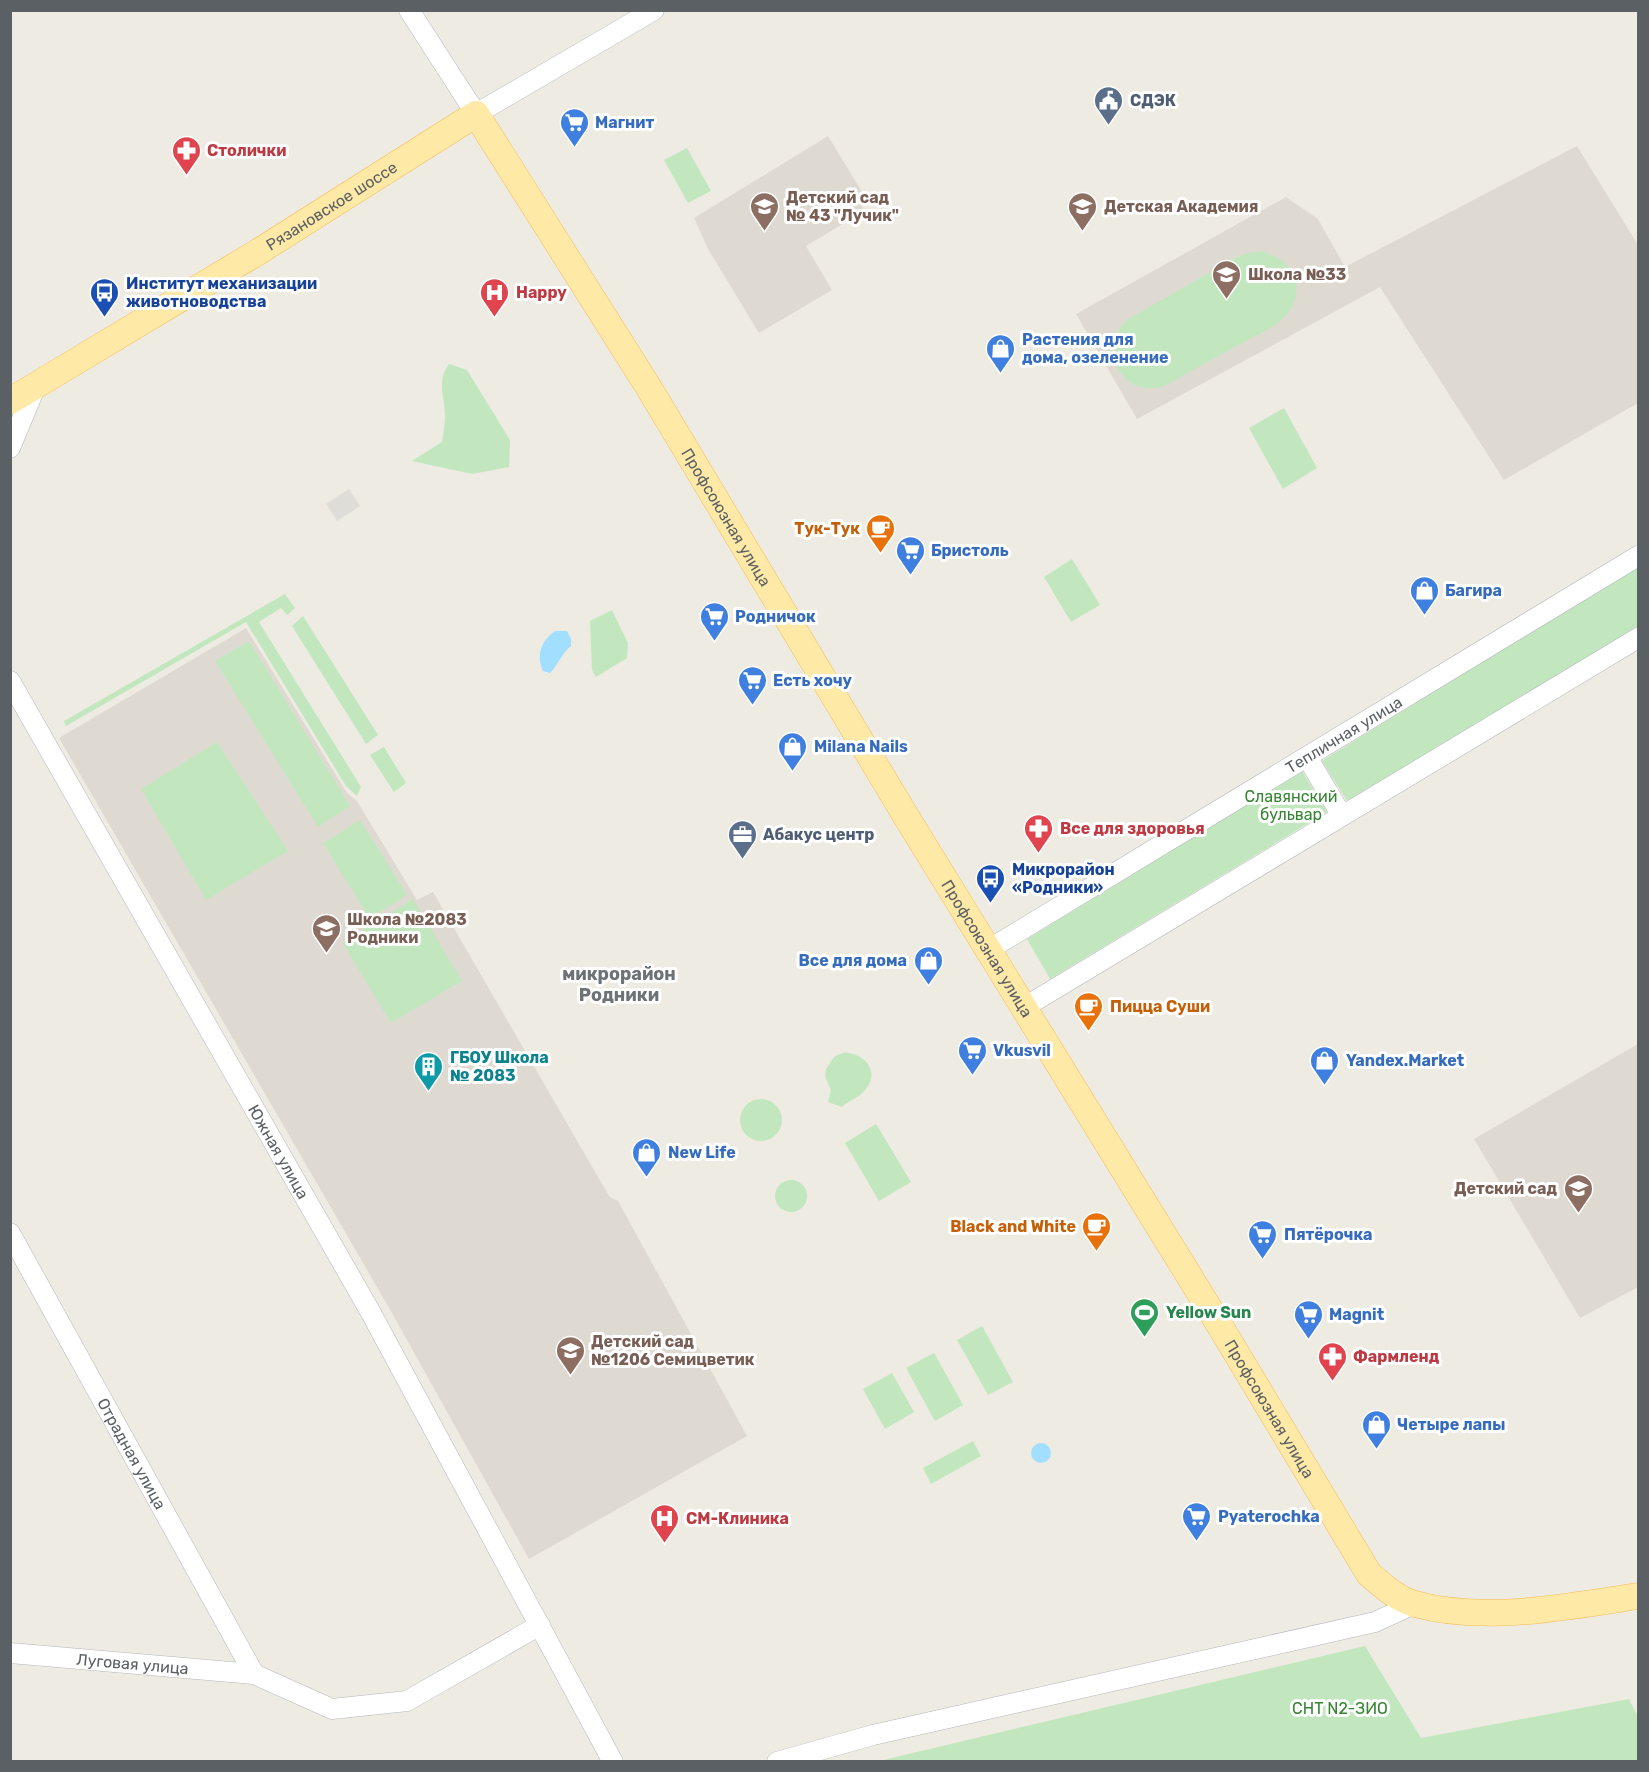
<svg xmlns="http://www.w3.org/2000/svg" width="1649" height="1772" font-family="Rubik,sans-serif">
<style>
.industrial{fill:#dfddd8}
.education{fill:#dfdad1}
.green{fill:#c2e7bf}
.water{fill:#a2deff}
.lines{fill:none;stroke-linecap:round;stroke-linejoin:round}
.minor-casing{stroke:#b4b7bb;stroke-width:21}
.major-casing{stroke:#f6bb55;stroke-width:27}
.minor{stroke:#fff;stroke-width:20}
.major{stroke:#ffe9a7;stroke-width:26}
.labels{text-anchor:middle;stroke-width:6;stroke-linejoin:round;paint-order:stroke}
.service-label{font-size:16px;font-weight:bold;fill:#4e5e75;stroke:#fff;text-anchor:start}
.shop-label{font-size:16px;font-weight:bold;fill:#366cbe;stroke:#fff;text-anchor:start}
.health-label{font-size:16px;font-weight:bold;fill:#be3a42;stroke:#fff;text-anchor:start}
.education-label{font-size:16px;font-weight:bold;fill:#785e54;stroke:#fff;text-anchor:start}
.street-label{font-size:16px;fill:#5b6064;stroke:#fff}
.transit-label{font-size:16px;font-weight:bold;fill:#164399;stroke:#fff;text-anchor:start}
.food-label{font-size:16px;font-weight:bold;fill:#c56008;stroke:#fff;text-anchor:end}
.park-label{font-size:16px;fill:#358531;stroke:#fff}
.culture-label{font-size:16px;font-weight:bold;fill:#0d838f;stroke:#fff;text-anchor:start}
.leisure-label{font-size:16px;font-weight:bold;fill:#27864d;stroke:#fff;text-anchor:start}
.neighbourhood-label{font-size:18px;font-weight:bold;fill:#6c7276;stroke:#fff}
</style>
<rect width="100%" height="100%" fill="#eeebe3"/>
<!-- industrial -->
<polygon class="industrial" points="349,489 360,506 337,521 326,504"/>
<!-- education -->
<g class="education">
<polygon points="828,136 865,197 861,213 806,246 832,290 759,333 708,249 694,218"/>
<polygon points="1577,146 1638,245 1638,403 1504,480 1380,287 1137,419 1076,314 1286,197 1318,219 1345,267"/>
<polygon points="246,628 347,793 357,801 417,900 433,892 605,1189 610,1197 618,1201 747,1436 529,1559 392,1313 59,738"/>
<polygon points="1638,1044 1638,1287 1580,1318 1474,1139"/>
</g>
<!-- green -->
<g class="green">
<polygon points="687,148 711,191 688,203 664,160"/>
<path d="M1261,251C1301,261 1309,300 1277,324L1164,386C1122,400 1095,347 1128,319L1237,257L1249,253Z"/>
<path d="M449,364L467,370L510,440L509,467L472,474L412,461L442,442C443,434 445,425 445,417C445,397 436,381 449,364Z"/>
<polygon points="1284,408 1317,468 1283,489 1249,428"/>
<polygon points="1072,559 1100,605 1071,622 1044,577"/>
<polygon points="1638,565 1638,627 1347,801 1322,761"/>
<polygon points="285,594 295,608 287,615 281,608 259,622 361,787 357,796 346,786 246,622 66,726 64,721"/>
<polygon points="612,610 628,643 627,658 596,677 592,670 590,621"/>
<polygon points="303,616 378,735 366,744 292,626"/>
<polygon points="249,641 350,806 318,827 215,661"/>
<polygon points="217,742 288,851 206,900 141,789"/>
<polygon points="384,747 406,783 394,792 370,755"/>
<polygon points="1302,771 1327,812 1050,979 1027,939"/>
<polygon points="360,820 407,895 370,919 323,843"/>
<polygon points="413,899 462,981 391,1023 342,942"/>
<path d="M842,1053C863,1051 882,1072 865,1090C859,1098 849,1100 842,1107L828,1102L831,1090L825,1077L826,1069L834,1057Z"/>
<circle cx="761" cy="1120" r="21"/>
<polygon points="876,1124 911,1182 879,1201 845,1143"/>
<circle cx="791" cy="1196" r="16"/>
<polygon points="982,1326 1013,1382 988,1395 957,1340"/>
<polygon points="934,1353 963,1405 935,1421 906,1368"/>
<polygon points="892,1373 914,1412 885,1429 863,1389"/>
<polygon points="973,1441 981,1456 931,1484 923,1468"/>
<polygon points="1365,1646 1421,1738 1629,1699 1638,1717 1638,1761 879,1761"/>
</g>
<!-- water -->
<g class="water">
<path d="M555,631H567L571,639V646C561,654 559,664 550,673L543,671C536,655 541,641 555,631Z"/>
<circle cx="1041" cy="1453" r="10"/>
</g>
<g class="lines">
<defs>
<g id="minor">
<polyline points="409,10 476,114 654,10"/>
<polyline points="10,448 35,388"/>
<path id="s1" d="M10,681L371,1313L613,1762"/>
<polyline points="1307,757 1342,816"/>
<path id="s2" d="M988,950L1638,556"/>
<polyline points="1023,1008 1638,638"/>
<path id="s3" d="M10,1233L254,1674"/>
<path id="s4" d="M10,1653L254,1674L332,1709L407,1701L540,1625"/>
<polyline points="777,1762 873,1735 1375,1622 1414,1604"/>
</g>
<g id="major">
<path id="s5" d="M10,401L258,252L476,114L649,388L907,818L1220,1326L1369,1574C1383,1586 1397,1599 1415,1604C1484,1623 1568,1607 1638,1596"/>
</g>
</defs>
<!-- minor casing -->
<use href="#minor" class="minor-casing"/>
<!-- major casing -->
<use href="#major" class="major-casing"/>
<!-- minor -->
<use href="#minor" class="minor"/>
<!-- major -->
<use href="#major" class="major"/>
</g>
<!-- icons -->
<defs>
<symbol id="civic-pin" viewBox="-11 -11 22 30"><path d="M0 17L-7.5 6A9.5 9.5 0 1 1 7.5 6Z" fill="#5c6f8a" stroke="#fff"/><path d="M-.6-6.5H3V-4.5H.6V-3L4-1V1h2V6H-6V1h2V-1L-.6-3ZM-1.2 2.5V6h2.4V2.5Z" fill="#fff"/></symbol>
<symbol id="supermarket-pin" viewBox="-11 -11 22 30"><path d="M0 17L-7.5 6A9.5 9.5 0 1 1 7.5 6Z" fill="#3f7fe0" stroke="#fff"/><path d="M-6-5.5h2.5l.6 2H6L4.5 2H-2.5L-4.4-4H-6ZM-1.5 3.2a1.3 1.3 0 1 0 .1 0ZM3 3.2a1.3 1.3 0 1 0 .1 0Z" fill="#fff"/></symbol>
<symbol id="pharmacy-pin" viewBox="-11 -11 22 30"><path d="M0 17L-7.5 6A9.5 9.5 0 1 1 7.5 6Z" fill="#e0444e" stroke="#fff"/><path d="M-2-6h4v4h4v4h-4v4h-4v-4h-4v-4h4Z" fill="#fff"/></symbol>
<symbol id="school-pin" viewBox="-11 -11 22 30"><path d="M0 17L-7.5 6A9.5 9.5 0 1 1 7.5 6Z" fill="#8d6e63" stroke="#fff"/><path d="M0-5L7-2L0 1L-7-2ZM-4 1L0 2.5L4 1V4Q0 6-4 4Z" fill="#fff"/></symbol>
<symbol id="bus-pin" viewBox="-11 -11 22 30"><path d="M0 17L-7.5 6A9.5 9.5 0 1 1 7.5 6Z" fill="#1a4fb4" stroke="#fff"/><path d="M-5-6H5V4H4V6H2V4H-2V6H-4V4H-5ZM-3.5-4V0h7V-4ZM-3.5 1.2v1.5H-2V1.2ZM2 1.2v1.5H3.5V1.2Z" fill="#fff"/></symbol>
<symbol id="hospital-pin" viewBox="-11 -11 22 30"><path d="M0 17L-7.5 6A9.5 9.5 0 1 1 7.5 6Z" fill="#e0444e" stroke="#fff"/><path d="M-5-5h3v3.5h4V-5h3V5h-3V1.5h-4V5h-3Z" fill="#fff"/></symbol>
<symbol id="shop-pin" viewBox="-11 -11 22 30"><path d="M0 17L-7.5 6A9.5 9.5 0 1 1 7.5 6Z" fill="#3f7fe0" stroke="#fff"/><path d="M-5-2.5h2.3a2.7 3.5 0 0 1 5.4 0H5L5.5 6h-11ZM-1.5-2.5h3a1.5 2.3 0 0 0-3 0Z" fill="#fff"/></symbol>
<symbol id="cafe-pin" viewBox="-11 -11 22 30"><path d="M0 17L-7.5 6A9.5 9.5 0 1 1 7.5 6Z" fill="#e8710a" stroke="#fff"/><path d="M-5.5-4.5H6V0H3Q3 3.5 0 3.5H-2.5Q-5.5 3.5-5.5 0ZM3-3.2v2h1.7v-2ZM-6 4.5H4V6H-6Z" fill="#fff"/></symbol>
<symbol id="office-pin" viewBox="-11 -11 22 30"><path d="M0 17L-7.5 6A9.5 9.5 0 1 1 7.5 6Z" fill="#5c6f8a" stroke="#fff"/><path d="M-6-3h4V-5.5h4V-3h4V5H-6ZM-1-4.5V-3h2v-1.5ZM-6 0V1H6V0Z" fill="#fff"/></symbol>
<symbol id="building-pin" viewBox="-11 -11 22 30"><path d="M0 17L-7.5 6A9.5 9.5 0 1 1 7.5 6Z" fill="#0f9aa8" stroke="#fff"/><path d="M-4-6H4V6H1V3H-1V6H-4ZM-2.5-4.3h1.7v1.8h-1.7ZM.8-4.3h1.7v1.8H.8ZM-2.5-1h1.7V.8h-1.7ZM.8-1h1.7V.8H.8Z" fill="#fff"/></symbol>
<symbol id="stadium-pin" viewBox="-11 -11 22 30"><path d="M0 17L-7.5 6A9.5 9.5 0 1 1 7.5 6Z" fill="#2e9e5b" stroke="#fff"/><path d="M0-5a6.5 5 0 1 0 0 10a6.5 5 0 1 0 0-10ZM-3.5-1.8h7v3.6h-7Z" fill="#fff"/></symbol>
</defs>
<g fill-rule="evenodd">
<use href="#civic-pin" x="1092" y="84" width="33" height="45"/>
<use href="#supermarket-pin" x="558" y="106" width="33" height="45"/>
<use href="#pharmacy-pin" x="170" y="134" width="33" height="45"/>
<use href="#school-pin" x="748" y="190" width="33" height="45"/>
<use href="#school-pin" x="1066" y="190" width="33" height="45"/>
<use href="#school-pin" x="1210" y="258" width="33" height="45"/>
<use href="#bus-pin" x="88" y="276" width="33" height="45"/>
<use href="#hospital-pin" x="478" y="276" width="33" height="45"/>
<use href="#shop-pin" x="984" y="332" width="33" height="45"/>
<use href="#cafe-pin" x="864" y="512" width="33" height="45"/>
<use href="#supermarket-pin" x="894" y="534" width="33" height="45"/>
<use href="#shop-pin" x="1408" y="574" width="33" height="45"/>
<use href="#supermarket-pin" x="698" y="600" width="33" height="45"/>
<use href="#supermarket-pin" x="736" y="664" width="33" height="45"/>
<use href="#shop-pin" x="776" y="730" width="33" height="45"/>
<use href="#pharmacy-pin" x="1022" y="812" width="33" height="45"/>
<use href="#office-pin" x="726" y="818" width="33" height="45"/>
<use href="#bus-pin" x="974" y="862" width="33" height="45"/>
<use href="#school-pin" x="310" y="912" width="33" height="45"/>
<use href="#shop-pin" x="912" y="944" width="33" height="45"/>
<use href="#cafe-pin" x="1072" y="990" width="33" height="45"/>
<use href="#supermarket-pin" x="956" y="1034" width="33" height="45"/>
<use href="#shop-pin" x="1308" y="1044" width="33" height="45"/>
<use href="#building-pin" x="412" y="1050" width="33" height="45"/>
<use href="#shop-pin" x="630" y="1136" width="33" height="45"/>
<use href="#school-pin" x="1562" y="1172" width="33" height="45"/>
<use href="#cafe-pin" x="1080" y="1210" width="33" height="45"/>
<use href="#supermarket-pin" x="1246" y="1218" width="33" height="45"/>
<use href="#stadium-pin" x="1128" y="1296" width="33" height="45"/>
<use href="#supermarket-pin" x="1292" y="1298" width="33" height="45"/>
<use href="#school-pin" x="554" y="1334" width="33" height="45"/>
<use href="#pharmacy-pin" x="1316" y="1340" width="33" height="45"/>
<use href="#shop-pin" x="1360" y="1408" width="33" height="45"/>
<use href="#supermarket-pin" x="1180" y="1500" width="33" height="45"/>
<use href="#hospital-pin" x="648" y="1502" width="33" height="45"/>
</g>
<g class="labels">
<!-- service labels -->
<g class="service-label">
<text x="1130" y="106">СДЭК</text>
<text x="763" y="840">Абакус центр</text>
</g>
<!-- shop labels -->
<g class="shop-label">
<text x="595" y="128">Магнит</text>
<text x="1022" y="345">Растения для<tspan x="1022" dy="18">дома, озеленение</tspan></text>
<text x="931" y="556">Бристоль</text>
<text x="1445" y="596">Багира</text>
<text x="735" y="622">Родничок</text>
<text x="773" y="686">Есть хочу</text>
<text x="814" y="752">Milana Nails</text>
<text x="907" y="966" text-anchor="end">Все для дома</text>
<text x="993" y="1056">Vkusvil</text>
<text x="1346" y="1066">Yandex.Market</text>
<text x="668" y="1158">New Life</text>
<text x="1284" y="1240">Пятёрочка</text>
<text x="1329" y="1320">Magnit</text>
<text x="1397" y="1430">Четыре лапы</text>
<text x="1218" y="1522">Pyaterochka</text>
</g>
<!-- health labels -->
<g class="health-label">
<text x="207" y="156">Столички</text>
<text x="516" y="298">Happy</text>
<text x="1060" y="834">Все для здоровья</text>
<text x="1353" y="1362">Фармленд</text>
<text x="686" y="1524">СМ-Клиника</text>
</g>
<!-- education labels -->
<g class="education-label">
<text x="786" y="203">Детский сад<tspan x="786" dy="18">№ 43 "Лучик"</tspan></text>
<text x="1104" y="212">Детская Академия</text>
<text x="1248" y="280">Школа №33</text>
<text x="347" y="925">Школа №2083<tspan x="347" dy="18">Родники</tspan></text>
<text x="1557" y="1194" text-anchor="end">Детский сад</text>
<text x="591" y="1347">Детский сад<tspan x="591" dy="18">№1206 Семицветик</tspan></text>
</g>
<!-- street labels -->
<g class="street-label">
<text dy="6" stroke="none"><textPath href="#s5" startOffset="376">Рязановское шоссе</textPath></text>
<text dy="6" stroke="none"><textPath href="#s5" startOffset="1022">Профсоюзная улица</textPath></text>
<text dy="6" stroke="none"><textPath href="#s2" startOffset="416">Тепличная улица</textPath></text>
<text dy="6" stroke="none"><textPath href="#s5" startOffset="1526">Профсоюзная улица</textPath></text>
<text dy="6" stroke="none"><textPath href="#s1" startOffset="542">Южная улица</textPath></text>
<text dy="6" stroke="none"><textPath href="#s5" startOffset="2066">Профсоюзная улица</textPath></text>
<text dy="6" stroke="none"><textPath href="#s3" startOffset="252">Отрадная улица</textPath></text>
<text dy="6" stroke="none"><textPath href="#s4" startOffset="123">Луговая улица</textPath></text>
</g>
<!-- transit labels -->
<g class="transit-label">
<text x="126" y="289">Институт механизации<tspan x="126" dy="18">животноводства</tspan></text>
<text x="1012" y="875">Микрорайон<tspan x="1012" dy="18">«Родники»</tspan></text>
</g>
<!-- food labels -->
<g class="food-label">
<text x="860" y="534">Тук-Тук</text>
<text x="1110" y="1012" text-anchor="start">Пицца Суши</text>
<text x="1076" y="1232">Black and White</text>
</g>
<!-- park labels -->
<g class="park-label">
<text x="1291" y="802">Славянский<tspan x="1291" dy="18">бульвар</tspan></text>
<text x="1340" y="1714">СНТ N2-ЗИО</text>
</g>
<!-- culture labels -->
<g class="culture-label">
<text x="450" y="1063">ГБОУ Школа<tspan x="450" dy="18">№ 2083</tspan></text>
</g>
<!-- leisure labels -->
<g class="leisure-label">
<text x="1166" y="1318">Yellow Sun</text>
</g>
<!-- neighbourhood labels -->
<g class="neighbourhood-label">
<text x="619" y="980">микрорайон<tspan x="619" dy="21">Родники</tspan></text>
</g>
</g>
<!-- border -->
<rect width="1649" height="1772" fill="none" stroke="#5b6064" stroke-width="24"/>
</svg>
